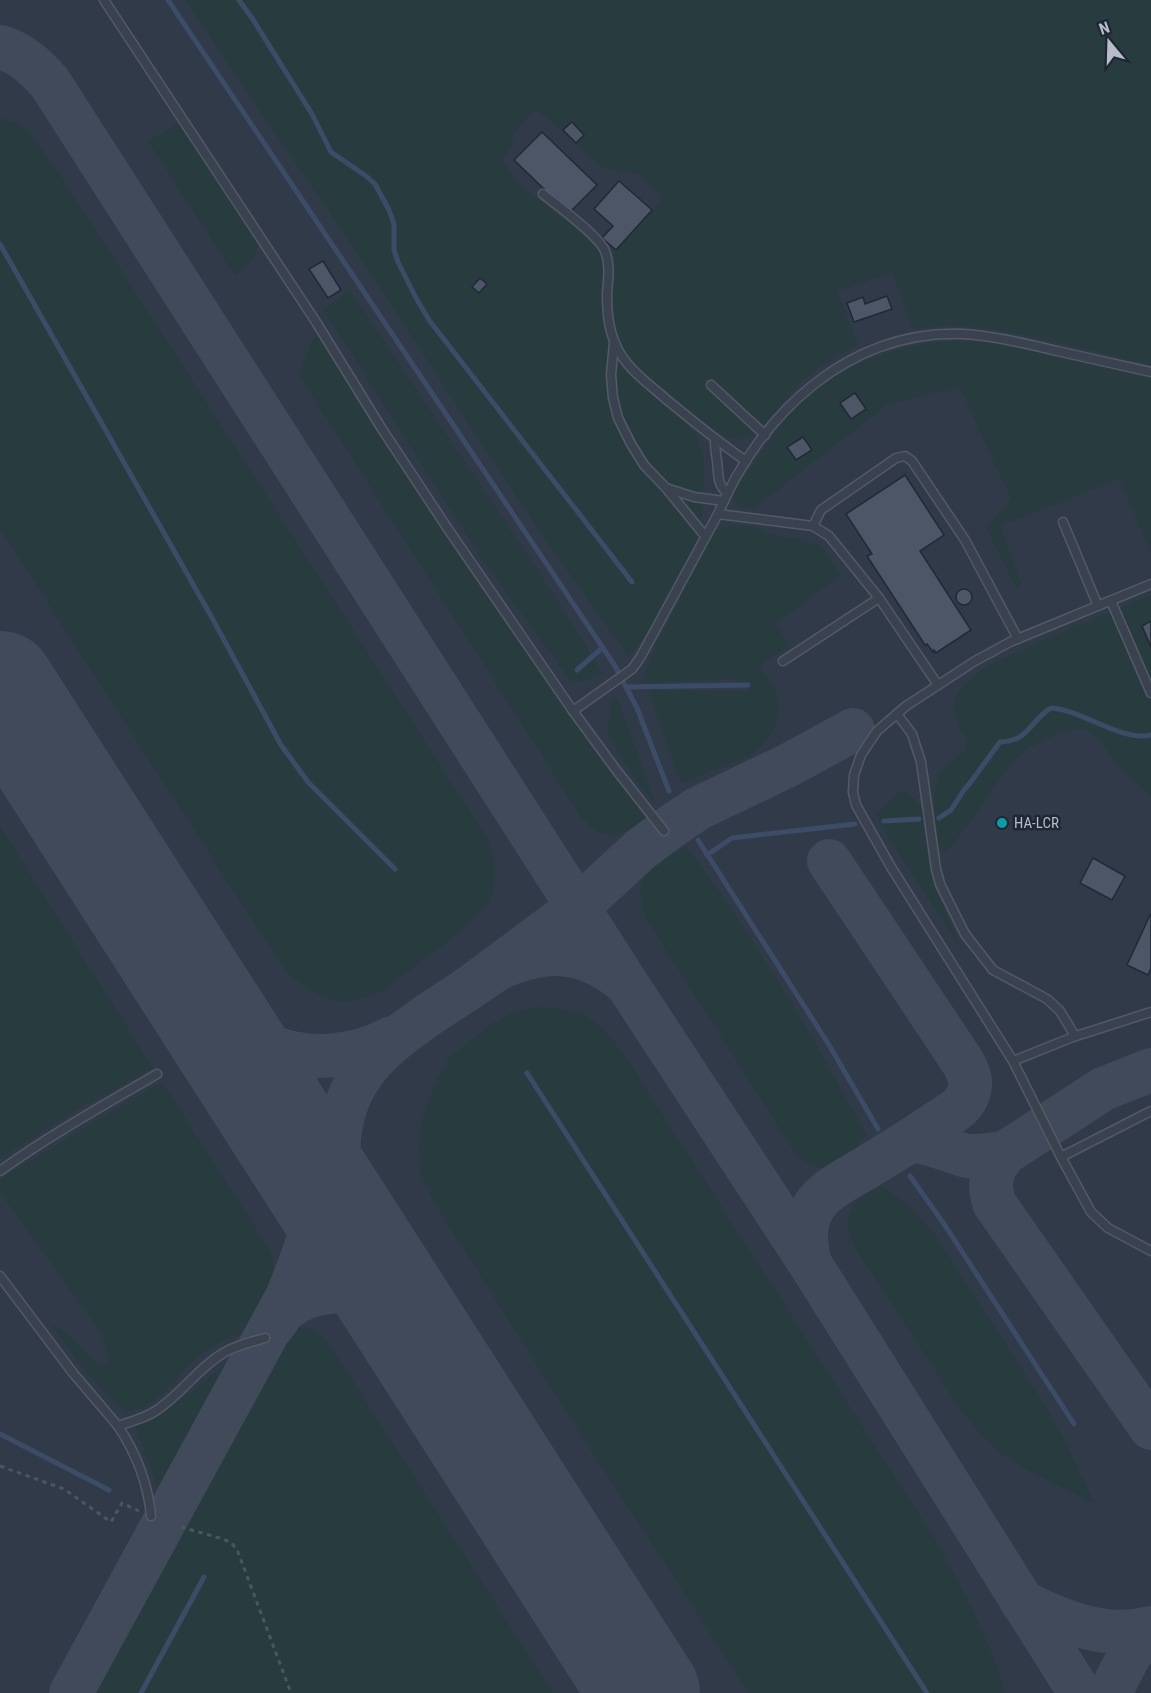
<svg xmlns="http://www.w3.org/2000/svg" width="1151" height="1693" font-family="'Roboto Condensed',sans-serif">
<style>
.airport{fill:#313a49}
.green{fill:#283c40}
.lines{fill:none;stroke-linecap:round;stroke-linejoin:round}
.stream{stroke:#3c4c67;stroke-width:5}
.taxiway{stroke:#414a5a;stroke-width:44}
.runway{stroke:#414a5a;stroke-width:110}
.building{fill:#4c5667;stroke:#212936;stroke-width:1.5}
.lane-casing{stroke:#525a66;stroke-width:11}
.path{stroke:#46595d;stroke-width:3;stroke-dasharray:4.5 4.5;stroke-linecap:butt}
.lane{stroke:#3a424f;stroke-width:8}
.culture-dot{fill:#0f9aa8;stroke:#1f2734;stroke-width:2}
.labels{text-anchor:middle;stroke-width:5;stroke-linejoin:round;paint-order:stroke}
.poi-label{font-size:15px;fill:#b6bdc9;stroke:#1f2734;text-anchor:start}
</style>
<rect width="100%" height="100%" fill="#262f3f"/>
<!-- airport -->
<rect class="airport" x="0" y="0" width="1151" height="1693"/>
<!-- green -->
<g class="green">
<path d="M185,0H1151V365L1039,338L985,328L949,325L913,329L892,272L837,292L858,344C834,358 814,369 793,390C781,402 763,431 749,437C738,442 728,437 718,434L631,362C624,353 619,345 615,334C610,317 609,266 616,250L663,197L639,174L615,171L602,167L536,109L514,133L511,147L503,161L512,173L521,187L587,235L599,249L604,269L609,338L619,360L681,416L695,434L704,460L702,515L696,541L652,626L632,653L627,655L540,532L362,261Z"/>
<polygon points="0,118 17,124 30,132 58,172 464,802 487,836 495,862 495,884 489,903 461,931 381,992 348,1002 333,1000 311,991 292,977 276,957 0,529"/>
<path d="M181,122L258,242C254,260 250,265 235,276L148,141Z"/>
<path d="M350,290L562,607L590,653L578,669L595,659L602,674C591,680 583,683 571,681L481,558L323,309Z"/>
<path d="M319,336L451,544L595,752L646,817C618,839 605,845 579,814L299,375L313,338Z"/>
<path d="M954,341L985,342L1016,347L1151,379V553L1119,479L1000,526L1022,585L1016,588L986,528L1011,499L959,386L887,405L753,509C741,509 734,508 732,494L787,416L808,395L838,374L866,360L899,349L927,343Z"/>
<path d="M734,525L754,526L769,534L801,539L822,546L841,576L776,623L789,646L760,666C765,674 771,681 775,690C784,711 775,735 759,749C751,756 739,760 729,764C713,770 697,777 681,783L648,690L749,691L748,685L731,679L641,683L658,640L715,531Z"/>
<path d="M1151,595V796L1121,769L1099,739L1087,730H1073L1061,732L1027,749L1013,761L954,844L947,850L940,852C937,826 926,790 944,768C953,756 966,759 967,740L961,732L958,724L954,709L955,698L961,688L987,666L1042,641Z"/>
<polygon points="617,697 655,802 644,792 611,741 607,732 611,700"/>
<path d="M901,791C911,795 917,800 922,809L929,867L937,894L966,957L891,842L877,817L876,813Z"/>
<polygon points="0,826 153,1068 73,1112 0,1159"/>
<path d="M686,846C755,937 813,1036 867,1136L859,1141L858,1152C834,1169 824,1176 797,1156L648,922C627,878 653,866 686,846Z"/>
<path d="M536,1007C587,1007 600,1020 628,1061L940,1547C965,1594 991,1641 1005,1693H749L581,1435L432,1199L421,1174L419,1147L421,1124L429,1099L438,1078L449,1058L490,1025L514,1012Z"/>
<path d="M162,1082L264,1241C287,1283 275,1290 255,1328C238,1334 222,1340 207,1350C176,1371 168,1405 126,1412C100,1393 67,1349 49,1321L68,1335L92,1360L100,1365H107C110,1352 105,1342 99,1330L1,1194L0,1179L129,1101Z"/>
<path d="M882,1186C904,1199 920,1217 936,1236L1040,1397L1062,1435L1095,1504L1033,1473L1001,1454L979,1433L961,1410L857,1251L849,1233L848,1218L853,1207L863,1195Z"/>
<path d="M301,1327C316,1329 322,1336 331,1347L553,1693H87L282,1339L292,1332Z"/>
<path d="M243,1349L161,1496L135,1426C175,1410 209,1376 243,1349Z"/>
</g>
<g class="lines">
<!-- stream -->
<g class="stream">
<polyline points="168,0 615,666 637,708 669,791"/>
<polyline points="239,0 252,18 312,114 331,152 366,176 375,184 389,210 394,224 394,250 398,262 416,298 429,320 632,582"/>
<polyline points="0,244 211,616 281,745 308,782 395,869"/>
<polyline points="577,670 602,648"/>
<polyline points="626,687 748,685"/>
<path d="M939,818L951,810L964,790L970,783L1000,742C1030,741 1030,720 1051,708C1083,710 1121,742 1151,735"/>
<polyline points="884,821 919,819"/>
<polyline points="698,840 829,1045 878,1129"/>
<polyline points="707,855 732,838 855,824"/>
<polyline points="527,1073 927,1693"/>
<polyline points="910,1176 944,1224 1074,1424"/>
<polyline points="0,1434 109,1490"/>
<polyline points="141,1693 204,1577"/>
</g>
<!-- taxiway -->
<g class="taxiway">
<path d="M0,47C21,53 36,67 50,83L627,984L809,1262L1080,1693"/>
<path d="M188,980C209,998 236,1027 258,1040C299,1064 352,1059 392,1038"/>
<polyline points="465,991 578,907 641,849 672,826 697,809 787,766 853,730"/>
<polyline points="911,1140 930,1144 966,1156 977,1156 1005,1153 1103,1089 1151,1070"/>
<path d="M1005,1153C991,1169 988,1182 994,1203L1151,1428"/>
<path d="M340,1217C339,1188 336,1159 340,1130C349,1070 388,1043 434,1011C456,997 478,982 499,968C548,947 584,948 626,983"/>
<path d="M809,1262C806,1244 803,1225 813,1208C825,1188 852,1177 872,1164C894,1151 916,1137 938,1122C951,1113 965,1107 969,1091C972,1081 968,1072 964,1064L829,861"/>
<path d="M273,1326C277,1321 280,1315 284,1311C310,1287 362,1286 390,1303C396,1307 399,1312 404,1316"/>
<path d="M1022,1602C1062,1622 1106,1640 1151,1628"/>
<path d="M71,1693L287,1297C300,1265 315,1230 313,1196C313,1183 307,1171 303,1159"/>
<polyline points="1110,1693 1131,1652 1151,1633"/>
</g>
<!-- runway -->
<polyline class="runway" points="0,686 645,1693"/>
</g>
<!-- building -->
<g class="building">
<polygon points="572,122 584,135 576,143 563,130"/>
<polygon points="542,132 597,185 569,213 514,160"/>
<polygon points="619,181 652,210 616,250 602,238 613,226 594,209"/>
<polygon points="323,261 341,290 328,298 309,269"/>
<polygon points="480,278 487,284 479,293 472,287"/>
<polygon points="887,296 892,309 854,322 847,303 863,297 865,304"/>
<polygon points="855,393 866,409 851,419 840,403"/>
<polygon points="803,437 812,450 796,460 787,447"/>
<polygon points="905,475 944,535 920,551 971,630 936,653 934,650 933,652 927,644 925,645 867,556 872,554 846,514"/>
<circle cx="964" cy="597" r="8"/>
<polygon points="1151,621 1151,647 1142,626"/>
<polygon points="1093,858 1125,876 1112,900 1080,883"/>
<polygon points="1151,913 1151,968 1148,975 1127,965"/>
</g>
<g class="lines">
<defs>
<g id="lane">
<polyline points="104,0 316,322 382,429 448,529 573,711 617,771 664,831"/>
<path d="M543,194C558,206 596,234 604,249C611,263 608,279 607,294C607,310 608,328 615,343C624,367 648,383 667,400C693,421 718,442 746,461"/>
<polyline points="614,343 611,375 613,398 618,418 631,444 644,465 666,488 705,536"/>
<polyline points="711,385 765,435"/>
<path d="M715,441C715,448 716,454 717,461C719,473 716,485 728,493"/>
<polyline points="666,488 694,497 724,501"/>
<polyline points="718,514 813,526 829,536 879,598 938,685"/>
<polyline points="1063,522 1098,606"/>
<polyline points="813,526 821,510 896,458 905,456 912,461 965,540 1018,639"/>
<polyline points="1151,584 1010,642 975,661 906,706 877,731 861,755 854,775 853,792 856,805 891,867 1013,1061 1061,1157 1091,1212 1108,1228 1151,1251"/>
<polyline points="1111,601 1151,693"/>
<polyline points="783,661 879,598"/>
<path d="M573,711L632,669L640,658L718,514C760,414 848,330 963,334C996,336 1026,344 1057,351C1088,358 1120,365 1151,372"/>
<polyline points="897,714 912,734 921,762 936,869 940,884 965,934 993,970 1047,999 1060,1011 1075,1036"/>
<polyline points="1013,1061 1073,1037 1151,1012"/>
<polyline points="1061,1157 1151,1111"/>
<path d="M0,1171C50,1135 104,1105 157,1074"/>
<path d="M0,1276L73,1373L118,1426C136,1453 148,1484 151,1516"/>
<path d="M118,1426C132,1421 146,1418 157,1410C182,1393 199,1367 225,1352C237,1345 251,1342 265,1338"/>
</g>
</defs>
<!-- lane casing -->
<use href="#lane" class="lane-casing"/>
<!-- path -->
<g class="path">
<polyline points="0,1466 64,1489 111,1522 122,1503 139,1511"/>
<polyline points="181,1527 223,1539 232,1543 238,1552 291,1693"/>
</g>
<!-- lane -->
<use href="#lane" class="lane"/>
</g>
<!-- markers -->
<circle class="culture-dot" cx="1002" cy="823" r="6"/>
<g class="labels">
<!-- poi labels -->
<g class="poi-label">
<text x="1014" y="828">HA-LCR</text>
</g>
</g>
<!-- north arrow -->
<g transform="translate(1109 42) rotate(341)" stroke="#1f2734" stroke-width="4.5" paint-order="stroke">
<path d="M0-4.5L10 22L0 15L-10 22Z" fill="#b6bdc9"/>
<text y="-9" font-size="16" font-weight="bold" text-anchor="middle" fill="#b6bdc9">N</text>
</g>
</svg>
